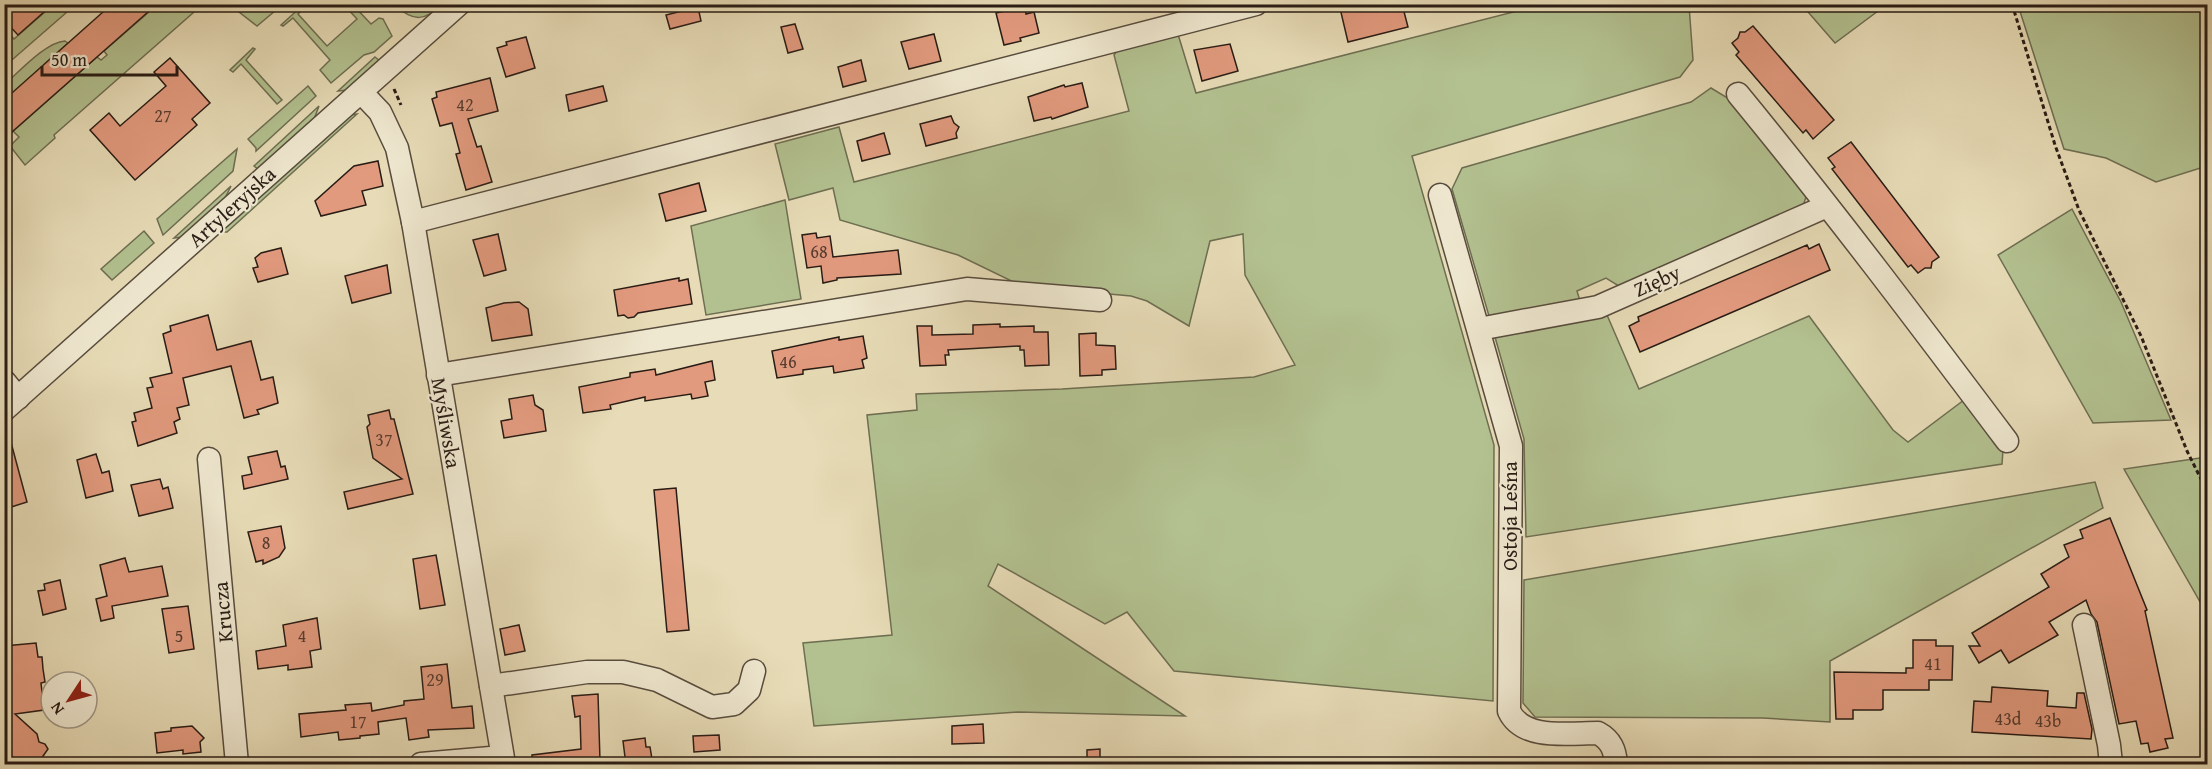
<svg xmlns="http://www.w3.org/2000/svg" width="2212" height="769" font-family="'Gentium Book Plus',serif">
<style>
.green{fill:#b3c190;stroke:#6e6e52;stroke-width:1.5}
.building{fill:#e29a7e;stroke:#291c15;stroke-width:1.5}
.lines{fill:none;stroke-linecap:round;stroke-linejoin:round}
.minor-casing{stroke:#584c3e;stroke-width:25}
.path{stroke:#291c15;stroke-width:3;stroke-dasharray:4.5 3;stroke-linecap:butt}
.minor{stroke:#efe8d0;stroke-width:22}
.labels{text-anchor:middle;stroke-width:4.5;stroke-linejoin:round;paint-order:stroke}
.number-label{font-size:18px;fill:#573c2f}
.street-label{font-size:21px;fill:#291c15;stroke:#efe8d0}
</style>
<rect width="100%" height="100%" fill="#e7dcb7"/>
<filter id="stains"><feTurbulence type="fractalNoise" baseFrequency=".00333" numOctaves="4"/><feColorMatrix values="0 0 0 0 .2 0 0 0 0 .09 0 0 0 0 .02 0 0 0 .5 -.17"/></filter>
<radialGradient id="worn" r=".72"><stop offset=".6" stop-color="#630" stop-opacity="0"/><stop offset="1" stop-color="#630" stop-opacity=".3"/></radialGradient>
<!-- green -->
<g class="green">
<polygon points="53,5 75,5 5,66 4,28 14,39"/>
<polygon points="157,5 202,5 54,135 55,138 25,165 10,146 19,137 13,131 97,57 101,60 107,55 104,51"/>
<polygon points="230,5 282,5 257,26"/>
<polygon points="303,5 307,5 298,14 327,46 357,19 344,5 353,5 371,24 379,18 383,19 392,36 374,52 364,55 331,83 320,70 330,60 293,18 283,26 281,25"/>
<path d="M395,5H443C425,20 414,23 395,5Z"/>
<polygon points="1541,5 1689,5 1693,60 1680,77 1412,156 1494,445 1493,701 1174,671 1127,612 1105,624 998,564 988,586 1185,716 1018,712 814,726 803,643 892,635 867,415 917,410 916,394 1062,389 1254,377 1295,365 1245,275 1243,234 1210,241 1189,326 1147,301 1131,296 1022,286 958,255 840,220 833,188 789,200 775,144 839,127 854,182 1129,111 1114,55 1120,47 1177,31 1196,93"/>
<polygon points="1802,5 1886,5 1835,43"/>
<polygon points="2018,5 2207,5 2207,166 2156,182 2106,158 2064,149"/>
<path d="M65,41L68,43L5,100L4,85C19,72 46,42 65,41Z"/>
<polygon points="253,48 255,49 246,60 282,100 277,104 241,64 233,72 230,70"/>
<polygon points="375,57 380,61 348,90 338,91"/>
<polygon points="308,86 316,96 256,151 256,148 248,139"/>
<polygon points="1711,88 1731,100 1808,191 1802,209 1622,288 1606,278 1577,291 1580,301 1489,316 1452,189 1462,168 1691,102"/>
<polygon points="319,106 313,122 258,169 254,166"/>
<polygon points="357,114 227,232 224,232 225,226 349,115"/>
<polygon points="237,149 233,171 163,235 157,219"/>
<polygon points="231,186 225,198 183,237 174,238"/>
<polygon points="785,200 801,299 706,315 691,226"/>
<polygon points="2072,209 2121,302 2171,420 2093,423 1998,255"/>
<polygon points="144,231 154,243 112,280 101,269"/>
<polygon points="1607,315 1639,389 1809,316 1893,430 1908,442 1964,400 2003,450 2002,464 1526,537 1524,439 1495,337"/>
<polygon points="2207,457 2208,457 2207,614 2124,469"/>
<polygon points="2095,482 2103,508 1830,661 1830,722 1763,718 1535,717 1523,703 1524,580"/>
</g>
<!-- building -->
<g class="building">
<polygon points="4,4 53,4 18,35 4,20"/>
<polygon points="112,4 157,4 4,139 4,100"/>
<polygon points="1339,4 1402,4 1408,27 1348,42"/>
<polygon points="1025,6 1026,14 1034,12 1039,33 1020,38 1021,41 1004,45 996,13"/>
<polygon points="698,7 701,21 670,29 666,15"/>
<polygon points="795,24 803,49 788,53 781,27"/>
<polygon points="1753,26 1834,120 1813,139 1806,130 1803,133 1736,55 1739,52 1732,43 1738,38 1740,32 1745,32"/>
<polygon points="934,34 941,61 909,69 901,42"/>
<polygon points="526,37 535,68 506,77 497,48 507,45 506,42"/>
<polygon points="1230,44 1238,71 1202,81 1194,50"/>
<polygon points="170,58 210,103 192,119 197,125 135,180 90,130 109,113 120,126 166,86 154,72"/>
<polygon points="861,60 866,81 843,87 838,67"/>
<polygon points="490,78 498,111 468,119 477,147 481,146 492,182 466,190 456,154 460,153 452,123 440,126 432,99 437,97 436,92"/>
<polygon points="1082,83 1088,107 1052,119 1051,117 1034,121 1028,97 1064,85 1065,87"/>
<polygon points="603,86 607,101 569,111 566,95"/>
<polygon points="951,116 954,123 959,127 956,133 957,138 926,146 920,124"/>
<polygon points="884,133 890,154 862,161 857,141"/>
<polygon points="1851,142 1939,257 1932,262 1931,268 1925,268 1918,273 1911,265 1908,267 1832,169 1835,167 1828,158"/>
<polygon points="378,161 383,186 362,191 366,205 321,216 315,201 354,166"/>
<polygon points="699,183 706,211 666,221 659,194"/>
<polygon points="816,233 817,238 830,236 833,257 898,250 901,274 837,278 837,280 823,283 821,266 807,268 802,235"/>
<polygon points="498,234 506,270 484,276 473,240"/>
<polygon points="1819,244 1830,270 1640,352 1629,326 1639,321 1638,317 1807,245 1809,249"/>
<polygon points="281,248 288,274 258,282 253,268 258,267 255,258 261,253"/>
<polygon points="387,265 391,293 352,303 345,276"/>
<polygon points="679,278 679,281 688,279 692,304 638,313 634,317 628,318 624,315 618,316 614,290"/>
<polygon points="519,302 528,309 532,335 492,341 486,308 504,303"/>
<polygon points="208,315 217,350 251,341 261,380 273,377 278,403 257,410 259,414 244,418 231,366 183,378 189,405 177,408 180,419 174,422 177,433 138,446 132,422 136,421 134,413 152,408 147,388 153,387 150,378 172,373 163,334 171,331 170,326"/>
<polygon points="1000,324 1000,327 1034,326 1034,332 1048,332 1049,365 1025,366 1024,350 1020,350 1020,346 948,350 949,355 945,355 946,365 920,366 917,326 932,326 932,335 973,334 973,325"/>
<polygon points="1096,333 1096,345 1115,346 1116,369 1102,370 1102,375 1080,376 1079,334"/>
<polygon points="863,336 867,358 862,360 864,368 834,373 833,366 803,370 803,374 777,378 772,351 839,337 839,340"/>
<polygon points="712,361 715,380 705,382 708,396 692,399 691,394 645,401 645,397 610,405 611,409 583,413 579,387 630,377 630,373 655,369 656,375"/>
<polygon points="533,395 535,405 543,410 546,431 504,438 501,421 512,419 509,399"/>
<polygon points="389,410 391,419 394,419 413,494 348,509 344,492 402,479 373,458 367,427 370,424 368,415"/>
<polygon points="9,435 27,502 8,508 4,496 4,436"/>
<polygon points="277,451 281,467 285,466 288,479 244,489 242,476 252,474 248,457"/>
<polygon points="96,454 102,473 109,471 113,491 86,498 77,460"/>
<polygon points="160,479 163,489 168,487 173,508 139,516 131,485"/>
<polygon points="676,488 689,630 667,632 654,490"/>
<polygon points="2110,518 2147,610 2145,611 2173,738 2165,739 2168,748 2150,752 2148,743 2141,744 2136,721 2119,724 2097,622 2091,614 2086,600 2049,622 2058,635 2009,663 2001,650 1979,663 1969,646 1980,646 1972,633 2049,587 2041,574 2069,557 2064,545 2083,538 2080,530"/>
<polygon points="281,526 285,548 279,557 263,564 263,560 256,562 248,532"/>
<polygon points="436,555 445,605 420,609 413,559"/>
<polygon points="125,558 129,572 162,566 168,596 112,606 114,618 101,621 96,599 107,596 100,565"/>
<polygon points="60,580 66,609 43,615 38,591 45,590 44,584"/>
<polygon points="188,606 194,649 169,653 162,609"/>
<polygon points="317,618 321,649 310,651 312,667 288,670 288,665 258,669 256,651 286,646 283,625"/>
<polygon points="519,625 525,651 505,655 500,629"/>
<polygon points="1913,640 1936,640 1936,646 1953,646 1952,680 1929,680 1929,690 1883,690 1883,709 1881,710 1853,710 1853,719 1836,719 1834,672 1906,673 1906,668 1913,668"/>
<polygon points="36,643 38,657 42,657 43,669 45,682 41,683 44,710 15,714 37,734 39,742 45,744 48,749 41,759 42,765 16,765 16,761 12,761 10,741 8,742 4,685 4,646"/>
<polygon points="447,664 452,708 472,706 474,728 428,730 429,737 409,740 406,718 378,722 379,734 360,736 360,738 339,740 338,732 301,737 299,714 346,710 345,705 371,703 372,711 404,705 404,701 424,699 421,667"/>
<polygon points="1992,687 2048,691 2047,706 2076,708 2077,693 2084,693 2092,729 2091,739 1972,732 1974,701 1991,702"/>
<polygon points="598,694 600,761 590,761 590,765 532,765 532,755 581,749 580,716 575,717 572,696"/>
<polygon points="983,724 984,743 952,744 952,726"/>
<polygon points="192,726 204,738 200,742 201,752 183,754 183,750 157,753 155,733 171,731 171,728"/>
<polygon points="719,735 720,750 694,752 693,736"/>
<polygon points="645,738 646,747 650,747 653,765 626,765 623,741"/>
<polygon points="1100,749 1100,765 1087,765 1087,750"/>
</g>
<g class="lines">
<defs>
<g id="minor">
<polyline points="361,92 380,112 397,148 413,222 504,764"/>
<path d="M1738,94C1831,207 1919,324 2007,441"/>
<path d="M1440,195L1511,446L1509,711C1523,741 1569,733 1598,733C1611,740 1615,750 1616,764"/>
<polyline points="413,222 1256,4"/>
<polyline points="1479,329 1598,307 1827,206"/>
<polyline points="438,375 967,289 1100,300"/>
<polyline points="4,381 18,398"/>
<polyline points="4,410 459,4"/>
<polyline points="209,459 237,764"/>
<polyline points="2084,625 2109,745 2111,764"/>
<polyline points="491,686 587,672 623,672 657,680 712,707 734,704 749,690 754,671"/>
<polyline points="421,764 502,757"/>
</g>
</defs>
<!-- minor casing -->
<use href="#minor" class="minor-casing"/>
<!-- path -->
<g class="path">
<polyline points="2012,4 2055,145 2079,210 2141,336 2187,451 2208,493"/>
<polyline points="394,89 401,105"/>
</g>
<!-- minor -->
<use href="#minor" class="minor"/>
</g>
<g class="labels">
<!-- number labels -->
<g class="number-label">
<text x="465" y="111">42</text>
<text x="163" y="122">27</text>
<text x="819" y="258">68</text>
<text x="788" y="368">46</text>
<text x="384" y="446">37</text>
<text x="266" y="549">8</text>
<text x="179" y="642">5</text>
<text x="302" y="642">4</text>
<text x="1933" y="670">41</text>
<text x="435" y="686">29</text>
<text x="2008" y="725">43d</text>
<text x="2048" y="727">43b</text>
<text x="358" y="728">17</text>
</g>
<!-- street labels -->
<g class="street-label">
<text transform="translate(232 207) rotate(-42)" y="7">Artyleryjska</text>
<text transform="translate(1657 281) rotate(-24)" y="7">Zięby</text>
<text transform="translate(446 423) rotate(80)" y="7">Myśliwska</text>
<text transform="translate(1510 516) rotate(-90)" y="7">Ostoja Leśna</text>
<text transform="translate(223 612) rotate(-95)" y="7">Krucza</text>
</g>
</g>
<!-- margin -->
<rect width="2212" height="769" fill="none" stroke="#e7dcb7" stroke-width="24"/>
<rect x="6" y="6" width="2200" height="757" fill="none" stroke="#291c15" stroke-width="3"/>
<rect x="12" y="12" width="2188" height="745" fill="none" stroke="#291c15" stroke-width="1.5"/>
<!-- north arrow -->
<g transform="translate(69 700) rotate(234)"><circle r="28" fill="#efe8d0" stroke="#a09685" stroke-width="1.5"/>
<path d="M0-4.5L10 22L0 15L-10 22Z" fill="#8f2418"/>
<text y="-9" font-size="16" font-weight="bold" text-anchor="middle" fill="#291c15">N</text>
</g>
<!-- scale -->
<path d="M42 66v9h135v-9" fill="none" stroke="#291c15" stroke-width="3"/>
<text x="51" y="66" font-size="18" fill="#291c15" stroke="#efe8d0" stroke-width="4.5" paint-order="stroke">50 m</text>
<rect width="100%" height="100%" filter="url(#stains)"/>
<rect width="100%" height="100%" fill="url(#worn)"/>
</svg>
